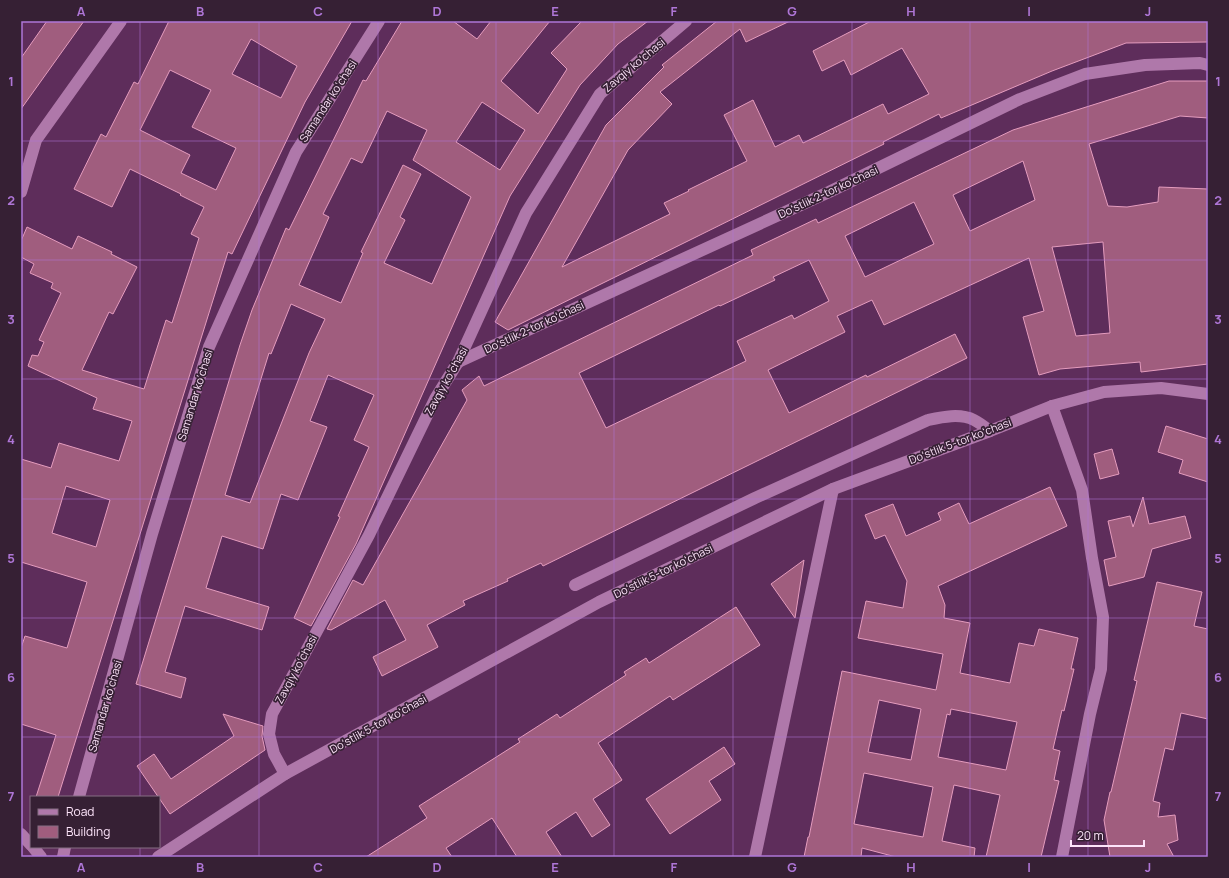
<svg xmlns="http://www.w3.org/2000/svg" width="1229" height="878" font-family="Manrope,sans-serif">
<style>
.building{fill:#a05d7e;stroke:#e59cbe;fill-rule:evenodd}
.lines{fill:none;stroke-linecap:round;stroke-linejoin:round}
.street{stroke:#af78aa;stroke-width:12}
.secondary{stroke:#af78aa;stroke-width:12}
.grid{fill:none;stroke:#af76d7;stroke-width:1;stroke-opacity:0.55}
.labels{text-anchor:middle;stroke-width:3.5;stroke-linejoin:round;paint-order:stroke}
.street-label{font-size:11px;fill:#fde4fa;stroke:#362034}
.neatline{fill:none;stroke:#af76d7;stroke-width:1.5}
.grid-label{font-size:13px;text-anchor:middle;font-weight:bold;fill:#af76d7}
</style>
<rect width="100%" height="100%" fill="#5e2d5b"/>
<!-- building -->
<g class="building">
<polygon points="47,21 84,21 21,109 21,58"/>
<path d="M169,21H352L305,102L232,254L228,252L58,797H36L56,735L21,724V648L25,636L67,648L87,582L21,562V459L51,468L59,443L119,461L132,421L93,409L97,398L28,366L32,355L38,356L44,342L39,340L61,293L51,288L53,283L30,273L34,264L21,257V241L27,227L72,249L78,236L112,252L111,254L137,267L113,314L109,312L82,370L144,389L166,320L172,323L199,238L191,234L204,207L180,195L181,194L130,169L112,207L74,189L101,134L106,137L134,82L138,84ZM251,39L297,66L281,98L232,74ZM170,70L211,90L192,127L236,148L216,190L181,173L190,155L140,130ZM66,486L110,500L96,547L52,533Z"/>
<path d="M402,21H453L477,39L491,21H550L501,81L538,114L567,69L551,53L582,21H648L618,44L580,85L510,196L356,544L311,626L294,618L340,517L338,516L369,447L354,440L374,395L328,375L310,421L327,427L298,500L281,494L263,549L222,536L206,588L269,607L262,630L185,606L165,672L186,678L181,698L136,684L240,345L252,310L286,228L289,230L363,80L366,81ZM482,102L525,130L500,170L456,142ZM387,111L427,130L413,160L471,197L432,284L384,263L405,220L400,217L421,174L403,165L361,252L363,253L341,303L299,285L329,217L323,214L351,158L362,163ZM291,304L325,319L309,353L250,503L225,495L269,353L271,354Z"/>
<polygon points="717,21 790,21 746,42 740,29 660,92 672,104 628,150 562,267 670,214 664,203 689,191 688,190 747,161 724,115 753,100 775,147 799,135 803,143 883,104 888,114 929,94 902,48 851,75 844,60 822,71 813,51 871,21 1208,21 1208,42 1126,43 1052,71 941,118 939,114 883,142 884,144 508,330 495,322 606,125 664,67 662,65"/>
<path d="M1169,81H1208V118L1180,116L1089,144L1108,206L1127,207L1158,202L1159,187L1208,189V364L1141,372L1140,362L1060,369L1039,375L1023,317L1044,311L1029,258L884,325L872,300L837,316L845,332L768,370L789,413L866,375L867,377L955,334L967,358L543,566L541,563L507,579L508,581L463,601L465,605L427,625L438,647L382,676L373,657L406,640L385,600L331,630L327,629L353,580L363,585L467,400L462,390L479,376L484,386L753,255L751,250L816,219L818,223L1013,130ZM1023,161L1035,200L970,231L953,195ZM914,202L934,244L865,277L845,236ZM1103,242L1110,333L1076,336L1052,247ZM809,260L829,301L794,319L792,315L737,341L746,361L606,428L579,373L719,305L720,306L775,280L773,277Z"/>
<polygon points="1166,426 1208,439 1208,482 1179,473 1183,460 1158,452"/>
<polygon points="1112,449 1119,474 1100,479 1094,454"/>
<path d="M1050,487L1067,526L938,586L945,605L944,618L970,623L960,673L1010,683L1019,643L1034,646L1039,629L1078,638L1071,669H1074L1064,711L1062,710L1053,749L1060,751L1054,780L1059,781L1041,857H986L1000,795L954,785L942,841L975,848L974,857H896L862,848L861,857H804L808,837H809L842,671L936,690L943,654L858,638L866,601L903,608L907,581L885,535L875,539L865,515L893,504L906,536L941,520L938,513L959,503L969,524ZM879,700L921,709L911,760L868,752ZM951,709L1017,722L1006,770L938,757L947,714L950,715ZM864,773L933,787L923,837L854,824Z"/>
<polygon points="1143,497 1149,524 1185,516 1191,538 1152,549 1144,577 1109,586 1104,560 1116,557 1108,521 1130,516 1133,527"/>
<polygon points="804,560 795,618 771,584"/>
<polygon points="1157,582 1202,592 1194,626 1208,629 1208,719 1181,713 1173,750 1165,748 1153,801 1160,803 1158,817 1175,815 1178,840 1167,844 1174,857 1110,857 1104,820 1110,792 1111,792 1137,681 1134,680"/>
<polygon points="736,607 760,645 673,700 670,696 598,743 622,780 593,799 610,825 592,837 576,812 546,832 562,857 517,857 492,818 446,848 452,857 366,857 427,818 419,806 520,742 518,739 557,714 560,718 626,675 624,672 646,658 649,663"/>
<polygon points="223,714 263,726 262,736 265,750 170,814 137,766 154,754 171,779 234,736"/>
<polygon points="724,747 735,764 709,781 721,800 670,834 646,799"/>
</g>
<g class="lines">
<!-- street -->
<g class="street">
<polyline points="21,192 36,140 121,21"/>
<polyline points="458,362 829,192 1020,99 1085,74 1145,65 1200,63 1208,65"/>
<polyline points="1052,406 1082,490 1092,558 1103,617 1101,669 1090,714 1062,857"/>
<path d="M575,585L755,498L928,420C942,417 960,413 974,420C980,423 985,427 990,431"/>
<polyline points="285,774 274,754 269,734 272,714 369,535 435,399 458,362 526,213 600,94 686,21"/>
<polyline points="79,797 152,534 209,347 296,152 379,21"/>
<polyline points="21,834 31,845"/>
<polyline points="33,847 41,857"/>
<polyline points="63,857 65,847"/>
<polyline points="755,857 833,489"/>
</g>
<!-- secondary -->
<polyline class="secondary" points="158,857 285,774 599,602 833,489 990,431 1052,406 1104,392 1161,388 1208,394"/>
</g>
<!-- grid -->
<path class="grid" d="M140,21V797M259,21V857M378,21V857M496,21V857M614,21V857M733,21V857M852,21V857M970,21V857M1088,21V857M21,141H1208M21,260H1208M21,379H1208M21,499H1208M21,618H1208M21,737H1208M140,847V857"/>
<g class="labels">
<!-- street labels -->
<g class="street-label">
<text transform="translate(634 65) rotate(-40)" y="4">Zavqiy koʻchasi</text>
<text transform="translate(328 101) rotate(-57)" y="4">Samandar ko‘chasi</text>
<text transform="translate(828 192) rotate(-25)" y="4">Doʻstlik 2-tor koʻchasi</text>
<text transform="translate(534 327) rotate(-25)" y="4">Doʻstlik 2-tor koʻchasi</text>
<text transform="translate(446 381) rotate(-61)" y="4">Zavqiy koʻchasi</text>
<text transform="translate(195 395) rotate(-73)" y="4">Samandar ko‘chasi</text>
<text transform="translate(960 441) rotate(-21)" y="4">Doʻstlik 5-tor koʻchasi</text>
<text transform="translate(663 571) rotate(-26)" y="4">Doʻstlik 5-tor koʻchasi</text>
<text transform="translate(296 669) rotate(-62)" y="4">Zavqiy koʻchasi</text>
<text transform="translate(105 706) rotate(-74)" y="4">Samandar ko‘chasi</text>
<text transform="translate(378 724) rotate(-29)" y="4">Doʻstlik 5-tor koʻchasi</text>
</g>
</g>
<!-- border -->
<rect width="1229" height="878" fill="none" stroke="#362034" stroke-width="44"/>
<!-- legend -->
<rect x="30" y="796" width="130" height="52" fill="#362034" stroke="#866e83"/>
<rect x="38" y="809" width="20" height="6" fill="#af78aa" stroke="#866e83"/>
<text x="66" y="816" font-size="12" fill="#fde4fa">Road</text>
<rect x="38" y="826" width="20" height="12" fill="#a05d7e" stroke="#866e83"/>
<text x="66" y="836" font-size="12" fill="#fde4fa">Building</text>
<!-- scale -->
<path d="M1071 840v6h73v-6" fill="none" stroke="#fde4fa" stroke-width="2"/>
<text x="1077" y="840" font-size="12" fill="#fde4fa" stroke="#362034" stroke-width="3" paint-order="stroke">20 m</text>
<rect x="22" y="22" width="1185" height="834" class="neatline"/>
<g class="grid-label">
<text x="81" y="16">A</text>
<text x="200" y="16">B</text>
<text x="318" y="16">C</text>
<text x="437" y="16">D</text>
<text x="555" y="16">E</text>
<text x="674" y="16">F</text>
<text x="792" y="16">G</text>
<text x="911" y="16">H</text>
<text x="1029" y="16">I</text>
<text x="1148" y="16">J</text>
<text x="11" y="86">1</text>
<text x="1218" y="86">1</text>
<text x="11" y="205">2</text>
<text x="1218" y="205">2</text>
<text x="11" y="324">3</text>
<text x="1218" y="324">3</text>
<text x="11" y="444">4</text>
<text x="1218" y="444">4</text>
<text x="11" y="563">5</text>
<text x="1218" y="563">5</text>
<text x="11" y="682">6</text>
<text x="1218" y="682">6</text>
<text x="11" y="801">7</text>
<text x="1218" y="801">7</text>
<text x="81" y="872">A</text>
<text x="200" y="872">B</text>
<text x="318" y="872">C</text>
<text x="437" y="872">D</text>
<text x="555" y="872">E</text>
<text x="674" y="872">F</text>
<text x="792" y="872">G</text>
<text x="911" y="872">H</text>
<text x="1029" y="872">I</text>
<text x="1148" y="872">J</text>
</g>
</svg>
